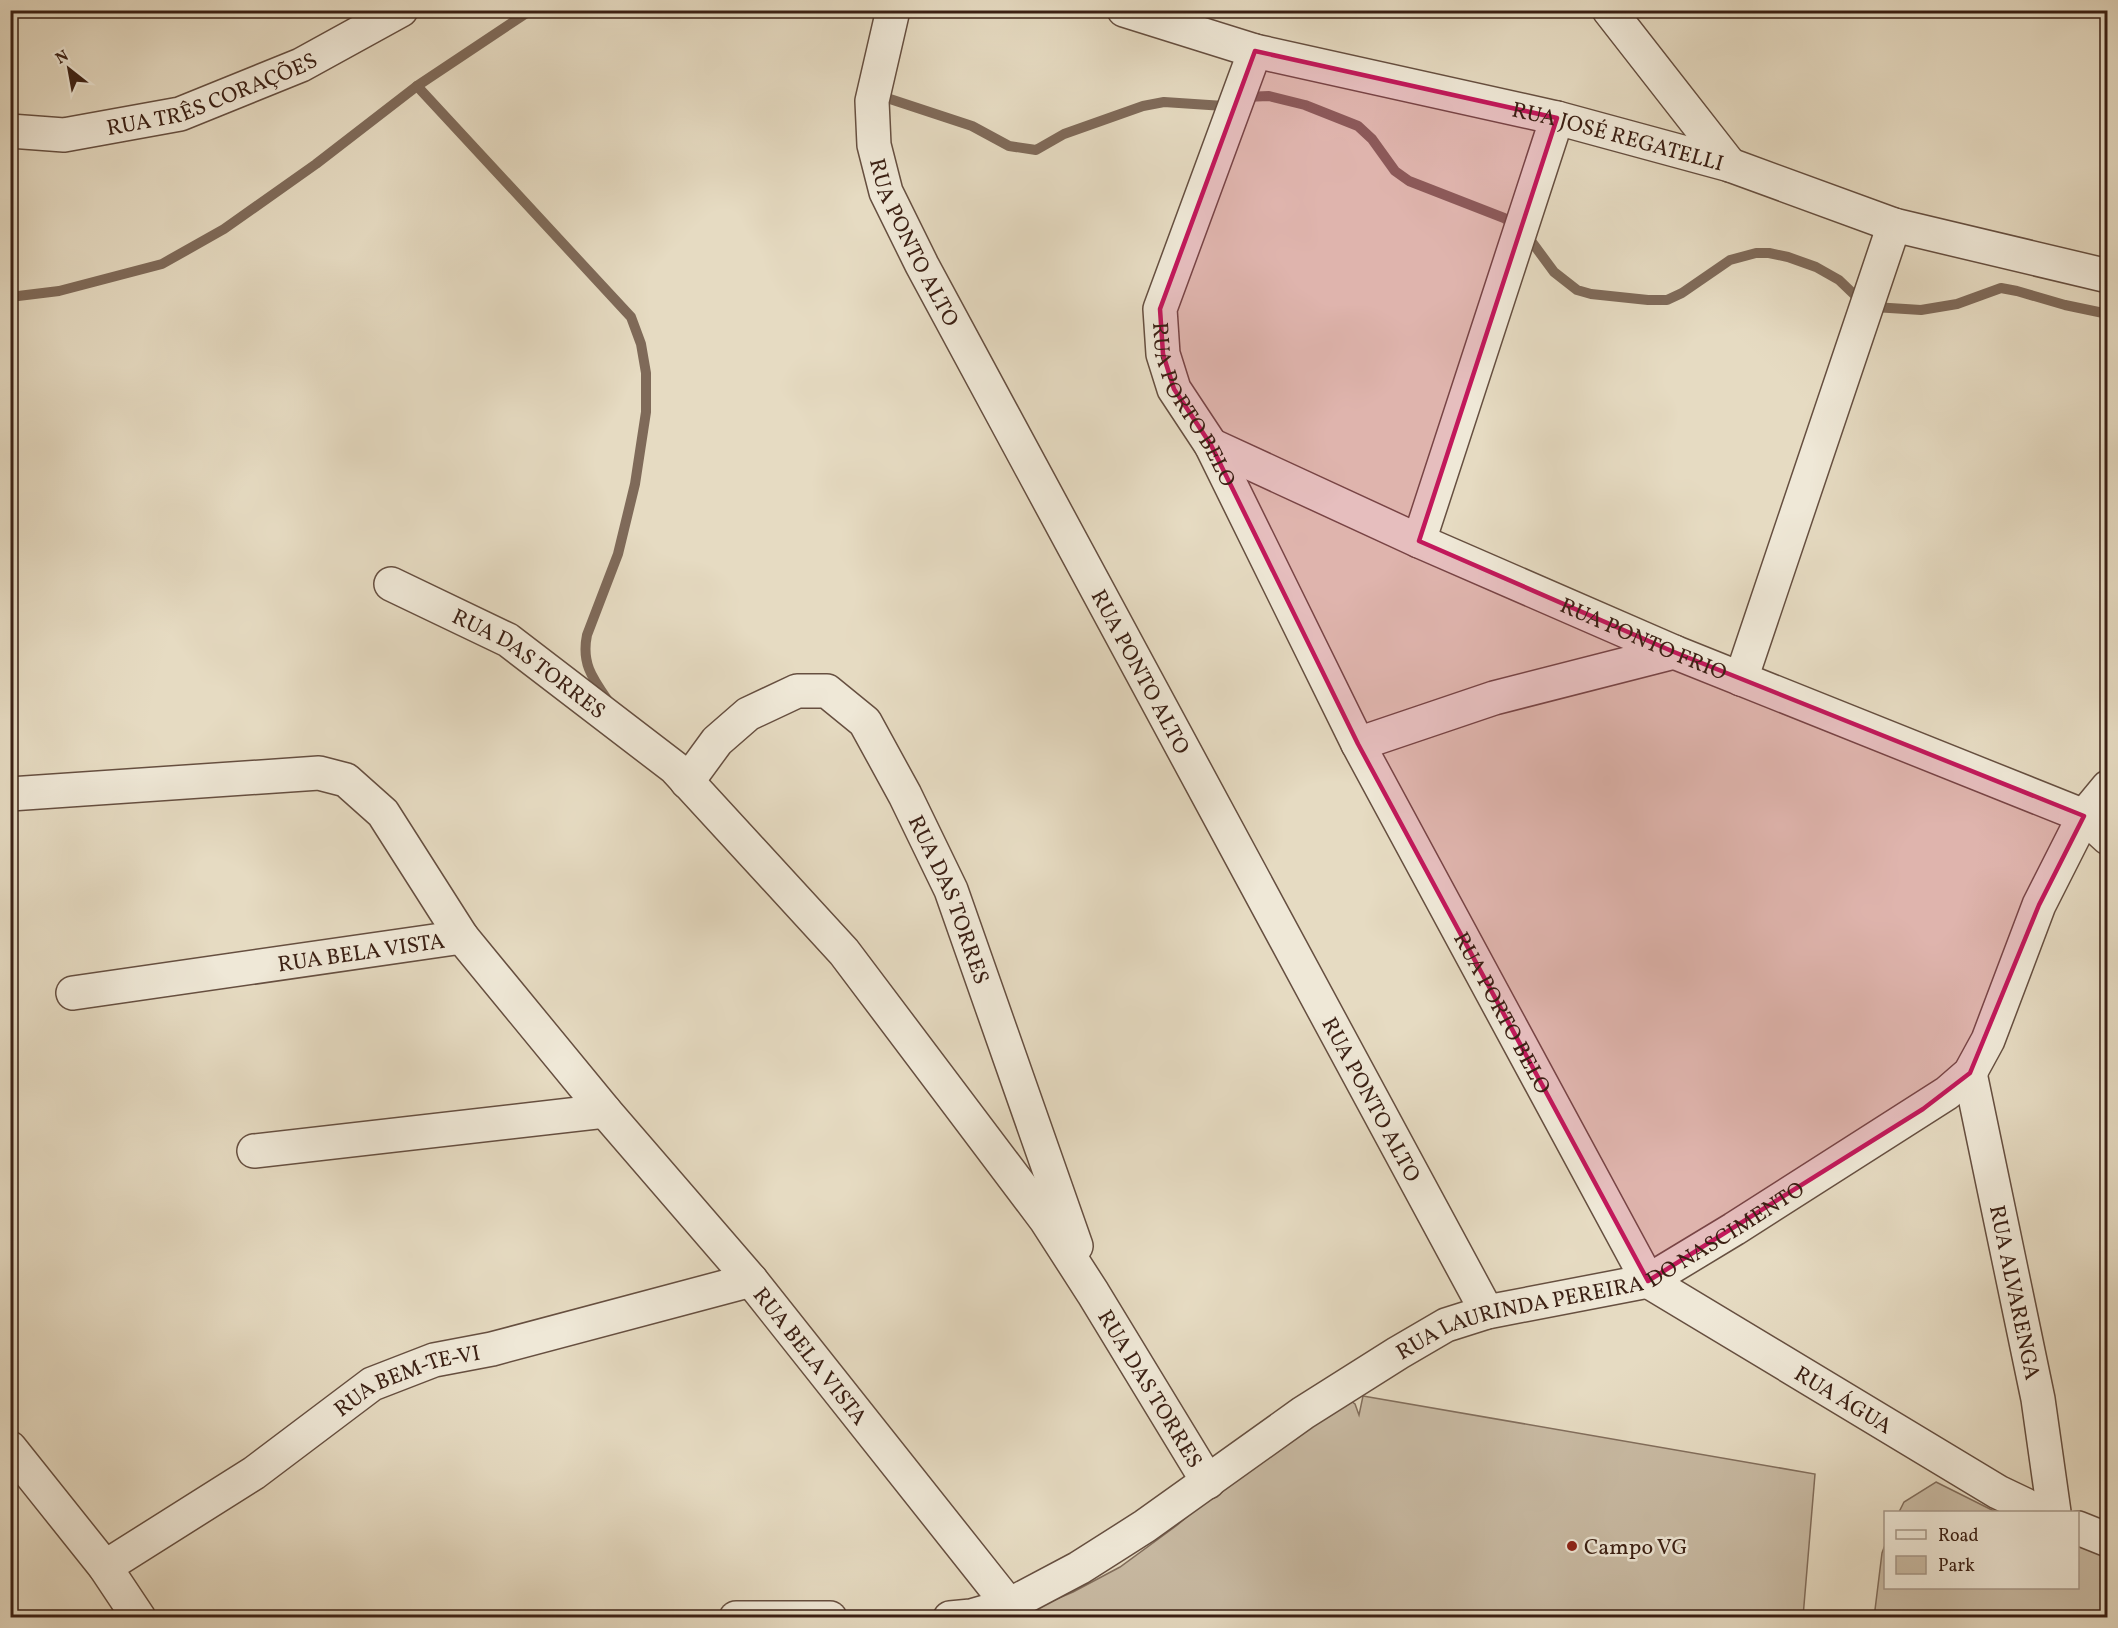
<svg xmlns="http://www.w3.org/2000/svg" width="2118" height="1628" font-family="Vollkorn,serif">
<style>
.green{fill:#c9bba4;stroke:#826e5c;stroke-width:1.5}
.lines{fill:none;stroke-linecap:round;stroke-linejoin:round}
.stream{stroke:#7f6a59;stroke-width:10}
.minor-casing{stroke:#664f40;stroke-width:36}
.minor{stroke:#efe8d7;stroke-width:33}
.marked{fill:#c2185b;fill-opacity:0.2;stroke:#c2185b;stroke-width:4.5;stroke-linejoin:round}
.poi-dot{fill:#8f2418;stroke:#efe8d7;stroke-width:2}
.labels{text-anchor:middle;stroke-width:5;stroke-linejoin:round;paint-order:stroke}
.street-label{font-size:22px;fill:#3b2014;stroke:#efe8d7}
.poi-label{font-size:22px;fill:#3b2014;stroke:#efe8d7;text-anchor:start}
</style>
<rect width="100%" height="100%" fill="#e6dbc2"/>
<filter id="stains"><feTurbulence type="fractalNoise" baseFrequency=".00333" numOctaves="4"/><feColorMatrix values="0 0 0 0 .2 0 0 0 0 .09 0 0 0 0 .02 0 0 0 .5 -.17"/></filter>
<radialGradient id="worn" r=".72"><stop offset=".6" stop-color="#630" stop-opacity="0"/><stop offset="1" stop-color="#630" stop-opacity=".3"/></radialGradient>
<!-- green -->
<g class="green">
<polygon points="1363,1396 1815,1474 1803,1617 1012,1618 1073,1592 1120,1567 1176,1526 1268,1449 1345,1397 1355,1404 1359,1415"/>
<polygon points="1936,1482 1996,1512 1899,1512 1904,1502"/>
<polygon points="2078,1540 2107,1548 2107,1617 1874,1618 1882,1553 1885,1545 1886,1588 2078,1588"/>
</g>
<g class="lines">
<!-- stream -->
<g class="stream">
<path d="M417,86L631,317L641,344L646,373V412L635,484L618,554L587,635C581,664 593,679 609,702"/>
<polyline points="880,89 887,98 972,126 1009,146 1036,150 1064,134 1143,106 1164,102 1224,106 1244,97 1269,96 1305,105 1358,126 1372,139 1395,171 1409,181 1504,218 1523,230 1554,272 1577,290 1591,294 1648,300 1667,300 1682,293 1730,260 1756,253 1769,253 1788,257 1816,267 1839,280 1863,303 1874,307 1921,310 1957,304 2001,288 2017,291 2065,305 2108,314"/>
<polyline points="10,297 59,291 162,264 224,229 316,164 417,86 531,10"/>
</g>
<defs>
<g id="minor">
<path id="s1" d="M893,10L872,101L874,145L886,192L922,265L1487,1312"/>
<path id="s2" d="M1124,10L1255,51L1557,118L1730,165L1894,225L2108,276"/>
<polyline points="1609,10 1730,165"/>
<path id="s3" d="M1255,51L1160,309L1163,354L1174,389L1211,445L1358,744L1648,1281L1998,1492L2040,1512"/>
<path id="s4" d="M10,131L64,135L180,114L301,65L401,10"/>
<path id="s5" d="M1211,445L1419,541L1674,652L2084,816L2108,838"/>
<polyline points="1419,541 1557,118"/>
<path id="s6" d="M391,584L508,640L675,768L844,952L1046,1220L1093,1293L1208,1482"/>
<polyline points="1741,679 1894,225"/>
<polyline points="1358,744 1494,698 1674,652"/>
<path id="s7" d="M687,782L717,741L748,714L797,691H827L865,722L905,795L951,890L1076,1246"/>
<polyline points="10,794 319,773 346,780 383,813 462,937"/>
<path id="s8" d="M73,993L462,937L605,1111L751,1280L1009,1605"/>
<path id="s9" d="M1970,1073L2038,1399L2054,1512"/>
<polyline points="254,1151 605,1111"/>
<polyline points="10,1448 105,1567 139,1618"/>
<polyline points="2078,1528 2108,1540"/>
<path id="s10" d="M105,1567L254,1473L372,1384L434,1360L492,1349L751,1280"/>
<polyline points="736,1618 830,1618"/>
<path id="s11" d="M950,1618L971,1616L1009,1605L1079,1568L1145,1526L1303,1413L1398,1353L1446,1325L1487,1312L1648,1281L1734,1229L1947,1093L1970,1073L1988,1040L2039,905L2084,816L2108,787"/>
</g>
</defs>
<!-- minor casing -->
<use href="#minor" class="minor-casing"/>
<!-- minor -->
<use href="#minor" class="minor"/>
</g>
<!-- marked area -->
<path class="marked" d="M1255,51L1557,118L1419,541L1674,652L2084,816L2039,905L1970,1073L1923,1109L1648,1281L1358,744L1211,445L1174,389L1163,354L1160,309Z"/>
<!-- markers -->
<circle class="poi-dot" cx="1572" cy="1546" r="6"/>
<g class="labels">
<!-- street labels -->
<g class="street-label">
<text dy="8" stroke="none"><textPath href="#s4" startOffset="208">RUA TRÊS CORAÇÕES</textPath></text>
<text dy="8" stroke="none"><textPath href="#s2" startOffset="510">RUA JOSÉ REGATELLI</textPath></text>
<text dy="8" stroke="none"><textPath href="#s1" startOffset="243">RUA PONTO ALTO</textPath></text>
<text dy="8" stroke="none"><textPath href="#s3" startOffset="378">RUA PORTO BELO</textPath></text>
<text dy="8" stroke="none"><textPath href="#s5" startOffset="474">RUA PONTO FRIO</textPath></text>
<text dy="8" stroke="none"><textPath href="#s6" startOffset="160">RUA DAS TORRES</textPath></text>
<text dy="8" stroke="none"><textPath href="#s1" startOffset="729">RUA PONTO ALTO</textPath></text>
<text dy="8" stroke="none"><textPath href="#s7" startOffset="422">RUA DAS TORRES</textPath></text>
<text dy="8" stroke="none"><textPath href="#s8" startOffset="291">RUA BELA VISTA</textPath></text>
<text dy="8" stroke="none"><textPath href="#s3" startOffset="1062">RUA PORTO BELO</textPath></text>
<text dy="8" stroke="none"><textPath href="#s1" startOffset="1215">RUA PONTO ALTO</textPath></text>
<text dy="8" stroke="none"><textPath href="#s11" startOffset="746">RUA LAURINDA PEREIRA DO NASCIMENTO</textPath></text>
<text dy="8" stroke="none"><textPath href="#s9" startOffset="224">RUA ALVARENGA</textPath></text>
<text dy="8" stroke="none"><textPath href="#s8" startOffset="938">RUA BELA VISTA</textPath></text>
<text dy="8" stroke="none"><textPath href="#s10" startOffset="358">RUA BEM-TE-VI</textPath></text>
<text dy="8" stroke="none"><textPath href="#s6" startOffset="1124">RUA DAS TORRES</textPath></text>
<text dy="8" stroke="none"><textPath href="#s3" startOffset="1596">RUA ÁGUA</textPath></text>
</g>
<!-- poi labels -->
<g class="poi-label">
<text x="1584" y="1554">Campo VG</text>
</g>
</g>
<!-- margin -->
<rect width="2118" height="1628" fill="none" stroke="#e6dbc2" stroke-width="36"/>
<rect x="12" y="12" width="2094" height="1604" fill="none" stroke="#3b2014" stroke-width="3"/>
<rect x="18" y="18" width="2082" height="1592" fill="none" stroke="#3b2014" stroke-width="1.5"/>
<!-- legend -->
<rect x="1884" y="1511" width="195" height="78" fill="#efe8d7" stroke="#a79889" stroke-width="1.5"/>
<rect x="1896" y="1530" width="30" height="9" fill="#efe8d7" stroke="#a79889" stroke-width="1.5"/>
<text x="1938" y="1541" font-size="18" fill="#3b2014">Road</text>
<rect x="1896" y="1556" width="30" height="18" fill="#c9bba4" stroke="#a79889" stroke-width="1.5"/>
<text x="1938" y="1571" font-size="18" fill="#3b2014">Park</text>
<!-- north arrow -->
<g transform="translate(69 69) rotate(329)" stroke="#efe8d7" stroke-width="4.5" paint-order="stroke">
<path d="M0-4.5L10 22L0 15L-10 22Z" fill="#3b2014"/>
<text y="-9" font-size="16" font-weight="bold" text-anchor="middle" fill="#3b2014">N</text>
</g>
<rect width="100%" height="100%" filter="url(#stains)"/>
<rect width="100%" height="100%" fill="url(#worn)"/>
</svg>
